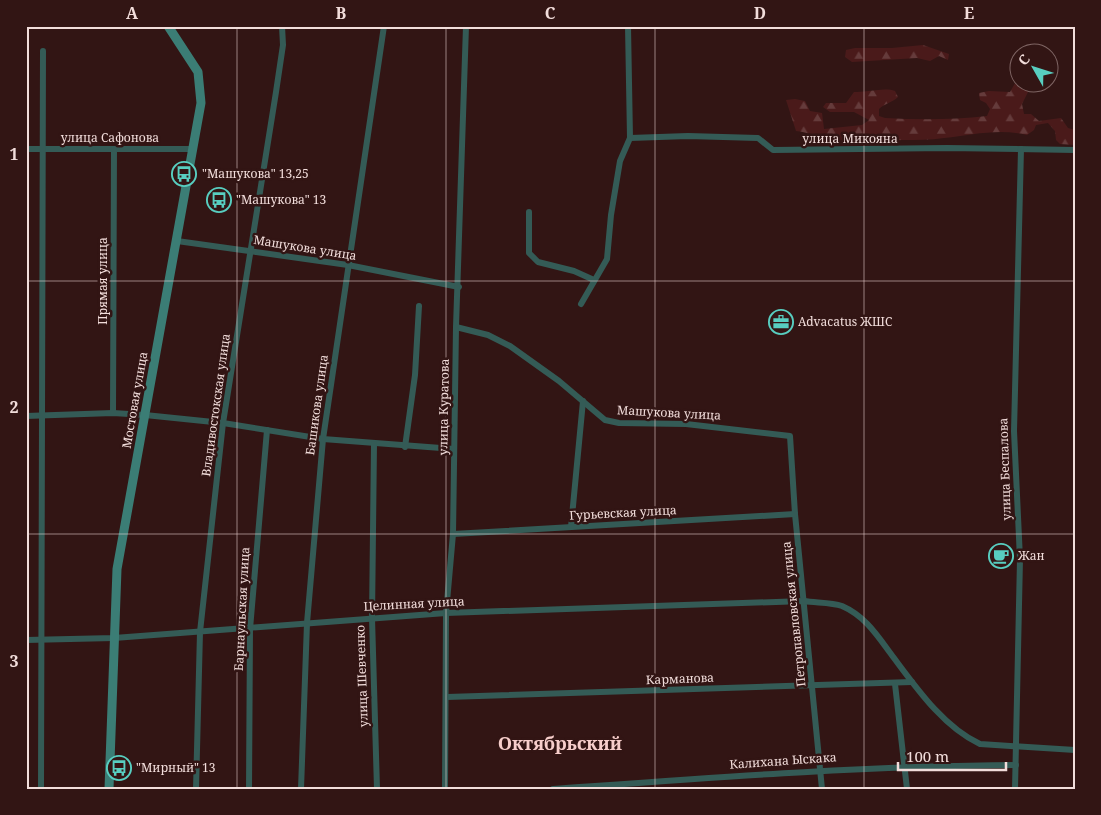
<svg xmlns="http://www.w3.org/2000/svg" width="1101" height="815" font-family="'Noto Serif',serif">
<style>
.forest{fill:url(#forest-firs)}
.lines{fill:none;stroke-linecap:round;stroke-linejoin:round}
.street{stroke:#345b56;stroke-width:6}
.secondary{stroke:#3b7d75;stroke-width:9}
.grid{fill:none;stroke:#f2dddb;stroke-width:1;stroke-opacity:0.55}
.labels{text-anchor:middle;stroke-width:5;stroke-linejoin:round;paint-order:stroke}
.street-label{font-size:12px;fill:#f2dddb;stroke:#321514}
.poi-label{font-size:12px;fill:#f2dddb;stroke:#321514;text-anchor:start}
.district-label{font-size:18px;font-weight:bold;fill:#f7cecb;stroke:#321514}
.neatline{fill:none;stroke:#f2dddb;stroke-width:2}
.grid-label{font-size:16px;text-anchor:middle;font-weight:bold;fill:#f2dddb}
</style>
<defs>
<pattern id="forest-firs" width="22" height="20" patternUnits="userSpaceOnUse" patternTransform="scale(1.25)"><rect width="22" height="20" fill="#4a1a1a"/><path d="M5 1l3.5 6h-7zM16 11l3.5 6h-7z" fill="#653b3b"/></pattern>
</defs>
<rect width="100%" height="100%" fill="#321514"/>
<!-- forest -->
<g class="forest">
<polygon points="923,45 949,54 948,60 939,56 930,61 917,58 852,62 845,57 846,50 855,48 892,48"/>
<path d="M1018,78V82L1032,84L1022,104L1024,114H1031L1039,121L1061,118L1068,128L1075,130V145L1060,144L1056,140L1055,131L1048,123L1036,125L1034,130L1027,135C999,128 972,135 944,138C930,140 916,140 902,140C877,141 850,143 825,138C815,136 807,132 796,131L786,100L795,99L805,101L810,111L822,113L824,129L862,125L869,120L854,112H830L823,107L826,103H846L854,92C867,93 883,87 895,91L898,97C892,103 885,103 879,109V116L885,118C919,120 953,120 987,116L990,109L986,103L980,100L979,93L989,91L1010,92Z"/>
</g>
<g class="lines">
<!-- street -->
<g class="street">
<polyline points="630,138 688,136 758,138 773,150 947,148 1075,150"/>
<polyline points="26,149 194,149"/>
<polyline points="529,212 529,253 538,262 574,271 594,280"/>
<polyline points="177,241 348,265 459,287"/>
<polyline points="581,304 607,259 611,215 620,161 630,138 628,26"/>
<polyline points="456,327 488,335 510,346 559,381 605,420 619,423 686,424 790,436 795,514 822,789"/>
<polyline points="113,413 114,149"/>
<polyline points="26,416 113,413 145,415 223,423 323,439 454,449"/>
<polyline points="374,444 372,618 377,789"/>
<polyline points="405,447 415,375 419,306"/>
<polyline points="571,527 583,401"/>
<polyline points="453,534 795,514"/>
<path d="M26,640L114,638L446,613L804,601C816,603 831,602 842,606C865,616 877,635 891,654C915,686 943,727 980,744L1075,750"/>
<polyline points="895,684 907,789"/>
<polyline points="447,697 912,682"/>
<polyline points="41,789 43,51"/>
<polyline points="196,789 200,632 223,423 276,92 283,45 282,26"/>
<polyline points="249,789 250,629 267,430"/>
<polyline points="301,789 307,623 323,439 384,26"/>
<polyline points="445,789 446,613 453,534 456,327 466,26"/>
<path d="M553,789C707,778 861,766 1016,765"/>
<polyline points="1015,789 1020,559 1014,431 1021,149"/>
</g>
<!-- secondary -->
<polyline class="secondary" points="109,789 117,569 201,103 198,72 168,26"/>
</g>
<!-- grid -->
<path class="grid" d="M237,26V789M446,26V789M655,26V789M864,26V789M26,281H1075M26,534H1075"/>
<!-- icons -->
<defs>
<symbol id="bus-ring" viewBox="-11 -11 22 22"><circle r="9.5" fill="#321514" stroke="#58cec0" stroke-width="1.5"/><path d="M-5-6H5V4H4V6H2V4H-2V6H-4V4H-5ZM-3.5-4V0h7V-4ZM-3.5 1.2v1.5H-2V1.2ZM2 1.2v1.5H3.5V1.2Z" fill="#58cec0"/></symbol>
<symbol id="office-ring" viewBox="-11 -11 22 22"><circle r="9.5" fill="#321514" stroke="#58cec0" stroke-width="1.5"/><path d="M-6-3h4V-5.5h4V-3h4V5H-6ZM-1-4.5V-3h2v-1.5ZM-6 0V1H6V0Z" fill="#58cec0"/></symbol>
<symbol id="cafe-ring" viewBox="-11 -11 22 22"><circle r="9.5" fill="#321514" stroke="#58cec0" stroke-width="1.5"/><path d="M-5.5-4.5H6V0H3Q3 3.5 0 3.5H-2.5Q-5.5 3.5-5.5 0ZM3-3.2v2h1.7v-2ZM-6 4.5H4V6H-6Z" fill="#58cec0"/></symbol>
</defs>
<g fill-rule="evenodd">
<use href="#bus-ring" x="170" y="160" width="28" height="28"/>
<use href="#bus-ring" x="205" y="186" width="28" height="28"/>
<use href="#office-ring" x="767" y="308" width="28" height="28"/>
<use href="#cafe-ring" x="987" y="542" width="28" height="28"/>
<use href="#bus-ring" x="105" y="754" width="28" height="28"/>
</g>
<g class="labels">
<!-- street labels -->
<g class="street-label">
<text x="110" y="142">улица Сафонова</text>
<text x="850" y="143">улица Микояна</text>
<text transform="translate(305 248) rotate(9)" y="4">Машукова улица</text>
<text transform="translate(103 281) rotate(-90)" y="4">Прямая улица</text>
<text transform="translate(135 400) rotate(-80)" y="4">Мостовая улица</text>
<text transform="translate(216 405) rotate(-82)" y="4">Владивостокская улица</text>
<text transform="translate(317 405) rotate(-82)" y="4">Башикова улица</text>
<text transform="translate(444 407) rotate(-89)" y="4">улица Куратова</text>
<text transform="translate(669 413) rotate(3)" y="4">Машукова улица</text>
<text transform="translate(1005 469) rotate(-92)" y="4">улица Беспалова</text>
<text transform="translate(623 513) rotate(-3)" y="4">Гурьевская улица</text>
<text transform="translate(414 604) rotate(-3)" y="4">Целинная улица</text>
<text transform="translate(242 609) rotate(-87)" y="4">Барнаульская улица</text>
<text transform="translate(794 614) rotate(-96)" y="4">Петропавловская улица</text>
<text transform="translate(362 676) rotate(-92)" y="4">улица Шевченко</text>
<text transform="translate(680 679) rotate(-2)" y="4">Карманова</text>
<text transform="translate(783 761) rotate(-4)" y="4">Калихана Ыскака</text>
</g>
<!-- poi labels -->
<g class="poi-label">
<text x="202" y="178">"Машукова" 13,25</text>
<text x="236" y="204">"Машукова" 13</text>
<text x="798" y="326">Advacatus ЖШС</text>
<text x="1018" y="560">Жан</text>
<text x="136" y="772">"Мирный" 13</text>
</g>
<!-- district labels -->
<g class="district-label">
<text x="560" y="750">Октябрьский</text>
</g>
</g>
<!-- border -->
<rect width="1101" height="815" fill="none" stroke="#321514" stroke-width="55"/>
<!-- north arrow -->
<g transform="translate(1034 68) rotate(309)"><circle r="24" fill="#321514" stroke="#7f6564"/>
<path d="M0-4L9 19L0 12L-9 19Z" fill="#58cec0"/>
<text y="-8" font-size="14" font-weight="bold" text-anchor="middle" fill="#f2dddb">С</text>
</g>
<!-- scale -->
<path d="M898 762v8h108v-8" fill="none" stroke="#f2dddb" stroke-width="2.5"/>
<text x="906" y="762" font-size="15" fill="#f2dddb" stroke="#321514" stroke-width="4" paint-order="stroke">100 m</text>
<rect x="28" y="28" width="1046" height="760" class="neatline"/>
<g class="grid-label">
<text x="132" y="19">A</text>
<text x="341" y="19">B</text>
<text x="550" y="19">C</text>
<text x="760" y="19">D</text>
<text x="969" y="19">E</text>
<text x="14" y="160">1</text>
<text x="14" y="413">2</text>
<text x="14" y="667">3</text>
</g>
</svg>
